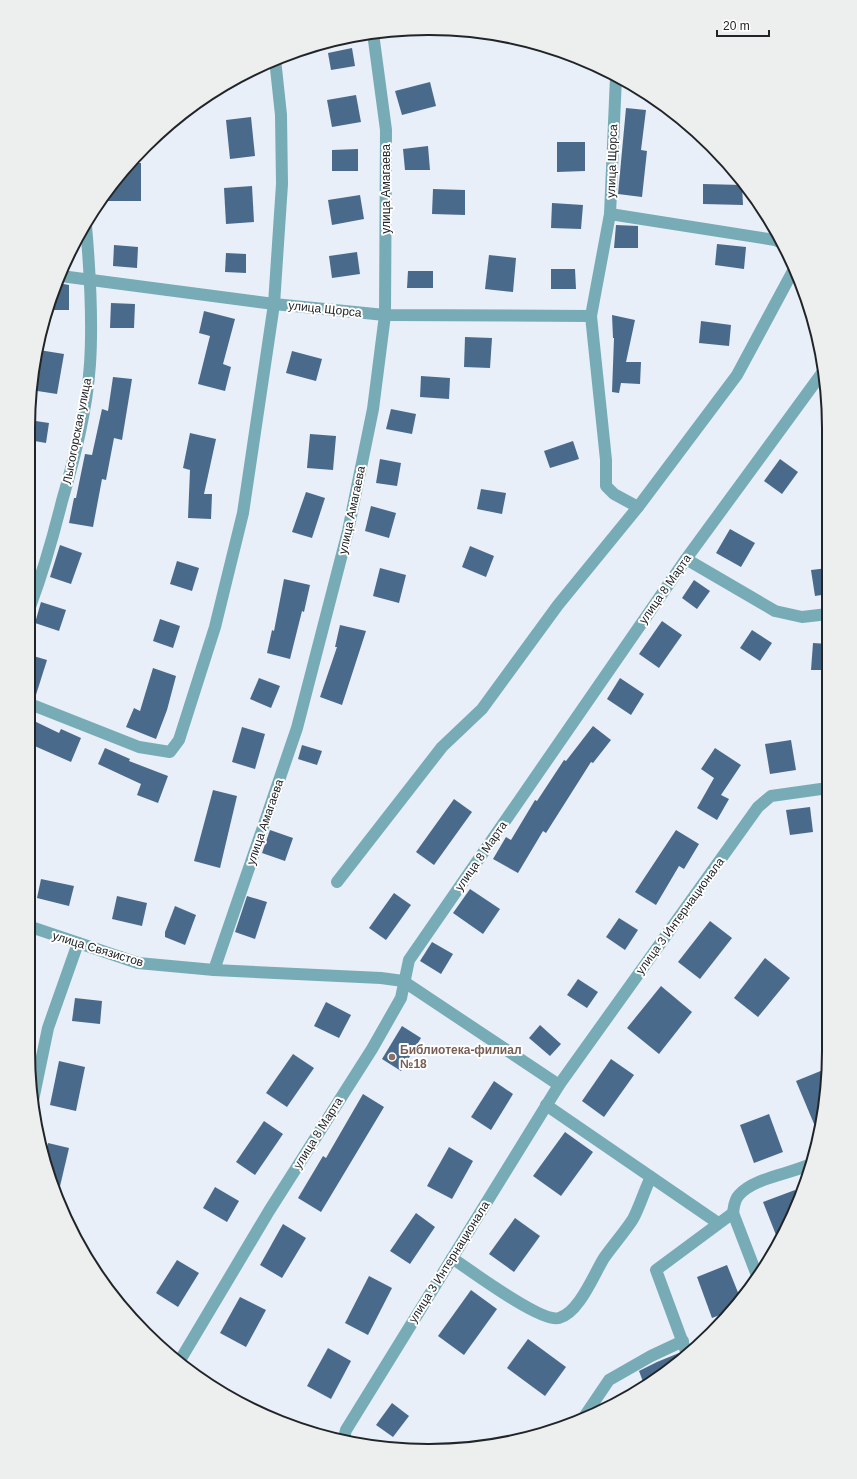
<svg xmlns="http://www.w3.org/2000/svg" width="857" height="1479" font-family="Helvetica,sans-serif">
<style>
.building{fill:#4a6a8c}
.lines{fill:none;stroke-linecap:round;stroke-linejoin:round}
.minor{stroke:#77acb6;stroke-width:12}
.education-dot{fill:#8d6e63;stroke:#fff;stroke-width:1.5}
.labels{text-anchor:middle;stroke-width:4;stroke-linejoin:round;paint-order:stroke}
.street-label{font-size:12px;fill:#222528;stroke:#fff}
.education-label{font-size:12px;font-weight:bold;fill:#785e54;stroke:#fff;text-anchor:start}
.rim{fill:none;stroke:#222528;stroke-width:2}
</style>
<rect width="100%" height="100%" fill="#e8eff8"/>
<!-- building -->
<g class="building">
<polygon points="352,48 355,66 331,70 328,53"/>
<polygon points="430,82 436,106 402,115 395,91"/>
<polygon points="356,95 361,122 332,127 327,100"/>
<polygon points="626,108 646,110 641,150 647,151 642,197 618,194"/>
<polygon points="251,117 255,156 230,159 226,120"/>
<polygon points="557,142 585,142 585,171 557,172"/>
<polygon points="428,146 430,170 405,170 403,149"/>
<polygon points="358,149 358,171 332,171 332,150"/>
<polygon points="131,163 141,163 141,201 100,201"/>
<polygon points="703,184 742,185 743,205 703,204"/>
<polygon points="252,186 254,222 226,224 224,188"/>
<polygon points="433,189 465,190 465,215 432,214"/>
<polygon points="360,195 364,219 332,225 328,200"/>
<polygon points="552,203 583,205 581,229 551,228"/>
<polygon points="616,225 638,226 638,248 614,248"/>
<polygon points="717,244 746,247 744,269 715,265"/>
<polygon points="114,245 138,247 137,268 113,266"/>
<polygon points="357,252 360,274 332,278 329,256"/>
<polygon points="226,253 246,254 246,273 225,272"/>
<polygon points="489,255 516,258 513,292 485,289"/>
<polygon points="551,269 575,269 576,289 551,289"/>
<polygon points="408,271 433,271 433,288 407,288"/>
<polygon points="58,283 69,285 69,310 47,310 49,300"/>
<polygon points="111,303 135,304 134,328 110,328"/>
<polygon points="204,311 235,319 223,364 231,367 225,391 198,384 210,336 199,333"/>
<polygon points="612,315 635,320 626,362 641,362 640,384 621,383 619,393 612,392 614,338 613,338"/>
<polygon points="701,321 731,325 729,346 699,343"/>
<polygon points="465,337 492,338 490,368 464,367"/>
<polygon points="39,350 64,354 57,394 31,390"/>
<polygon points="292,351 322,359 316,381 286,373"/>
<polygon points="421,376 450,378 449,399 420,397"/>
<polygon points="113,377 132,379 122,440 114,438 106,480 102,479 93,527 69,523 74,498 76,498 85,454 92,455 102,409 108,411"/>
<polygon points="391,409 416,414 412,434 386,429"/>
<polygon points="29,420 49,423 46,443 29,440"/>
<polygon points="190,433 216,439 204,494 212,494 211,519 188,518 190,470 183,468"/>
<polygon points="310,434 336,436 333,470 307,468"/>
<polygon points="573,441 579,459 550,468 544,451"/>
<polygon points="380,459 401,463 397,486 376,483"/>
<polygon points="780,459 798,472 782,494 764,481"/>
<polygon points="481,489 506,493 502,514 477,509"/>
<polygon points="306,492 325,498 312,538 292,532"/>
<polygon points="371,506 396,513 389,538 365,531"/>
<polygon points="730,529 755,543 741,567 716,553"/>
<polygon points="60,545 82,553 71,584 50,577"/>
<polygon points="470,546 494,556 486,577 462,567"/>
<polygon points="177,561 199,568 192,591 170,584"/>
<polygon points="380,568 406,575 399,603 373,596"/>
<polygon points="828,568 828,594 815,596 811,570"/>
<polygon points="284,579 310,585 304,612 302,611 290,659 267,653 272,630 274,631"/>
<polygon points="694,580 710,591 697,609 682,598"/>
<polygon points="41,602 66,610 59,631 35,623"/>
<polygon points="160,619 180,626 173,648 153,641"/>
<polygon points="662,621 682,635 659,668 639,654"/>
<polygon points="340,625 366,631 342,705 320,697 337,647 335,647"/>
<polygon points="752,630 772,643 760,661 740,648"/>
<polygon points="813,643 828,644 828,670 811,670"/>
<polygon points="30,655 47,660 35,698 30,697"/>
<polygon points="153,668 176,676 167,710 156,739 126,727 134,708 140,711"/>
<polygon points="259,678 280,686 271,708 250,699"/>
<polygon points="620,678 644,694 631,715 607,699"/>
<polygon points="30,719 59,733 61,729 81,738 71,762 30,744"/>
<polygon points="593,726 611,740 593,763 591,762 546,833 543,831 518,873 493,859 506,837 511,840 535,800 537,801 564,760 566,761"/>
<polygon points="242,727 265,734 255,769 232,762"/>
<polygon points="791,740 796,770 770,774 765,744"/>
<polygon points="302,745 322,751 317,765 298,759"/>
<polygon points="105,748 130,759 129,761 168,776 158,803 137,795 141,784 98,764"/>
<polygon points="715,748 741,765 721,795 729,799 717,820 697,808 714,778 701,769"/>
<polygon points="213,790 237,796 220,868 194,861"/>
<polygon points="454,799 472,812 434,865 416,852"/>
<polygon points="810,807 813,832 790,835 786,810"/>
<polygon points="270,830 293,838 285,861 262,853"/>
<polygon points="676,830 699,844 684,869 679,866 656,905 635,892"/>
<polygon points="41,879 74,886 69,906 37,898"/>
<polygon points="470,889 500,909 483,934 453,913"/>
<polygon points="394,893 411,905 386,940 369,928"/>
<polygon points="117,896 147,903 142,926 112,919"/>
<polygon points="247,896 267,902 255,939 235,932"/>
<polygon points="175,906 196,915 185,945 165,937 165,932"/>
<polygon points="619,918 638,930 625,950 606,937"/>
<polygon points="710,921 732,938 700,979 678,962"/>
<polygon points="432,942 453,954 441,974 420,961"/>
<polygon points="765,958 790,978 758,1017 734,998"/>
<polygon points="578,979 598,992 587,1008 567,995"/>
<polygon points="661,986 692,1012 659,1054 627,1028"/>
<polygon points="75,998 102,1001 100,1024 72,1021"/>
<polygon points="326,1002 351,1015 339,1038 314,1026"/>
<polygon points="540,1025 561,1044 550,1056 529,1038"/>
<polygon points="402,1026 421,1038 401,1071 382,1059"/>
<polygon points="293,1054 314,1068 287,1107 266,1093"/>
<polygon points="611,1059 634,1075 604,1117 582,1101"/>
<polygon points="59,1061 85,1067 76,1111 50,1105"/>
<polygon points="828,1068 828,1077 817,1131 796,1081"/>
<polygon points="494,1081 513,1094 491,1130 471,1117"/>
<polygon points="363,1094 384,1107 321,1212 298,1198 323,1156 326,1158"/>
<polygon points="769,1114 783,1152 754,1163 740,1125"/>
<polygon points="264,1121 283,1134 255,1175 236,1162"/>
<polygon points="565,1132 593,1152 561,1196 533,1176"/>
<polygon points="48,1143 69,1148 57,1199 49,1179 44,1158"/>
<polygon points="449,1147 473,1161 452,1199 427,1186"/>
<polygon points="215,1187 239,1201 227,1222 203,1208"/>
<polygon points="795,1190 798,1199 778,1240 763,1202"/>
<polygon points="416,1213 435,1227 410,1264 390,1251"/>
<polygon points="515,1218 540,1236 514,1272 489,1254"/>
<polygon points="283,1224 306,1238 282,1278 260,1265"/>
<polygon points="177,1260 199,1273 178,1307 156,1293"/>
<polygon points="727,1265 741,1300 733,1310 712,1318 697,1277"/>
<polygon points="369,1276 392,1288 368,1335 345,1323"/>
<polygon points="471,1290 497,1309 464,1355 438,1336"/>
<polygon points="240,1297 266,1310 246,1347 220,1333"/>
<polygon points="528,1339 566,1367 545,1396 507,1368"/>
<polygon points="328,1348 351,1361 331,1399 307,1386"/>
<polygon points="679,1353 682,1359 672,1368 645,1387 639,1371 657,1362"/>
<polygon points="392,1403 409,1416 393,1437 376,1425"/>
</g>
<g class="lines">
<!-- minor -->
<g class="minor">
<polyline points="616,77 610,214 591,316 606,460 606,486 614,494 638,507"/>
<polyline points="610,214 775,240 782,243"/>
<polyline points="61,276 274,304 385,315 591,316"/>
<polyline points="686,559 775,611 802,617 828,614"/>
<path d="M30,607C43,572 53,537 62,501C75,456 87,410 90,364C93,318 90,272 86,226"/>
<polyline points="30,704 139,747 170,752 179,740 215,627 243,513 274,304 282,184 281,115 275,59"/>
<polyline points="337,882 442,747 482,709 558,605 638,507 737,375 794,269"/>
<polyline points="31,927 138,963 214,970 381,978 403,981 559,1085"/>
<polyline points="214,970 297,728 348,531 373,409 385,315 386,130 373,33"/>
<polyline points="32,1105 48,1028 78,943"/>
<polyline points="546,1105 718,1223"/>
<path d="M733,1213C734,1207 734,1200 739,1195C753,1178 790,1174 811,1164"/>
<path d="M452,1258C470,1270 541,1323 559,1318C579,1313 594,1274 604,1258C613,1245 624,1233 633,1219C640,1206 644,1191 651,1177"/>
<polyline points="687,1354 656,1270 733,1213 758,1278"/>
<polyline points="179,1362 269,1211 372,1049 401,998 409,960 686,559 822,373"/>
<polyline points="584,1417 609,1380 651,1356 683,1341"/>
<polyline points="343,1441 346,1430 559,1085 758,807 771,796 828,788"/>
</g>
</g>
<!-- markers -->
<circle class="education-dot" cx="392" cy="1057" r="4"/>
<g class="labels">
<!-- street labels -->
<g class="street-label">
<text transform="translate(612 161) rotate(-88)" y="4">улица Щорса</text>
<text transform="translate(386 189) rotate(-90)" y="4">улица Амагаева</text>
<text transform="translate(325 309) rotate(6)" y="4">улица Щорса</text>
<text transform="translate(77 431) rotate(-79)" y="4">Лысогорская улица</text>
<text transform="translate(352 510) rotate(-78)" y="4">улица Амагаева</text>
<text transform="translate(665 589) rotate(-55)" y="4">улица 8 Марта</text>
<text transform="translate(265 822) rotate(-71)" y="4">улица Амагаева</text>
<text transform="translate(481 856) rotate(-55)" y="4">улица 8 Марта</text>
<text transform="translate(680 916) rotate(-54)" y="4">улица 3 Интернационала</text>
<text transform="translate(98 949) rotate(17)" y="4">улица Связистов</text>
<text transform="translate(318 1133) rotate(-58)" y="4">улица 8 Марта</text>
<text transform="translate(449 1262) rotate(-58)" y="4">улица 3 Интернационала</text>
</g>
<!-- education labels -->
<g class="education-label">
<text x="400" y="1054">Библиотека-филиал<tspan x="400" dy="14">№18</tspan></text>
</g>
</g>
<!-- crop -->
<path d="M0 0H857V1479H0ZM428 35H429A393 393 0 0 1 822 428V1051A393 393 0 0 1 429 1444H428A393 393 0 0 1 35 1051V428A393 393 0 0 1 428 35Z" fill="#edeeee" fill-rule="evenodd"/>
<path class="rim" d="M428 35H429A393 393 0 0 1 822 428V1051A393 393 0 0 1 429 1444H428A393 393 0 0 1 35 1051V428A393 393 0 0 1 428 35Z"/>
<!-- scale -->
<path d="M717 30v6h52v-6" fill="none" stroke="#222528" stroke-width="2"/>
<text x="723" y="30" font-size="12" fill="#222528" stroke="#ffffff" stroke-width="3" paint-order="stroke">20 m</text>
</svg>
